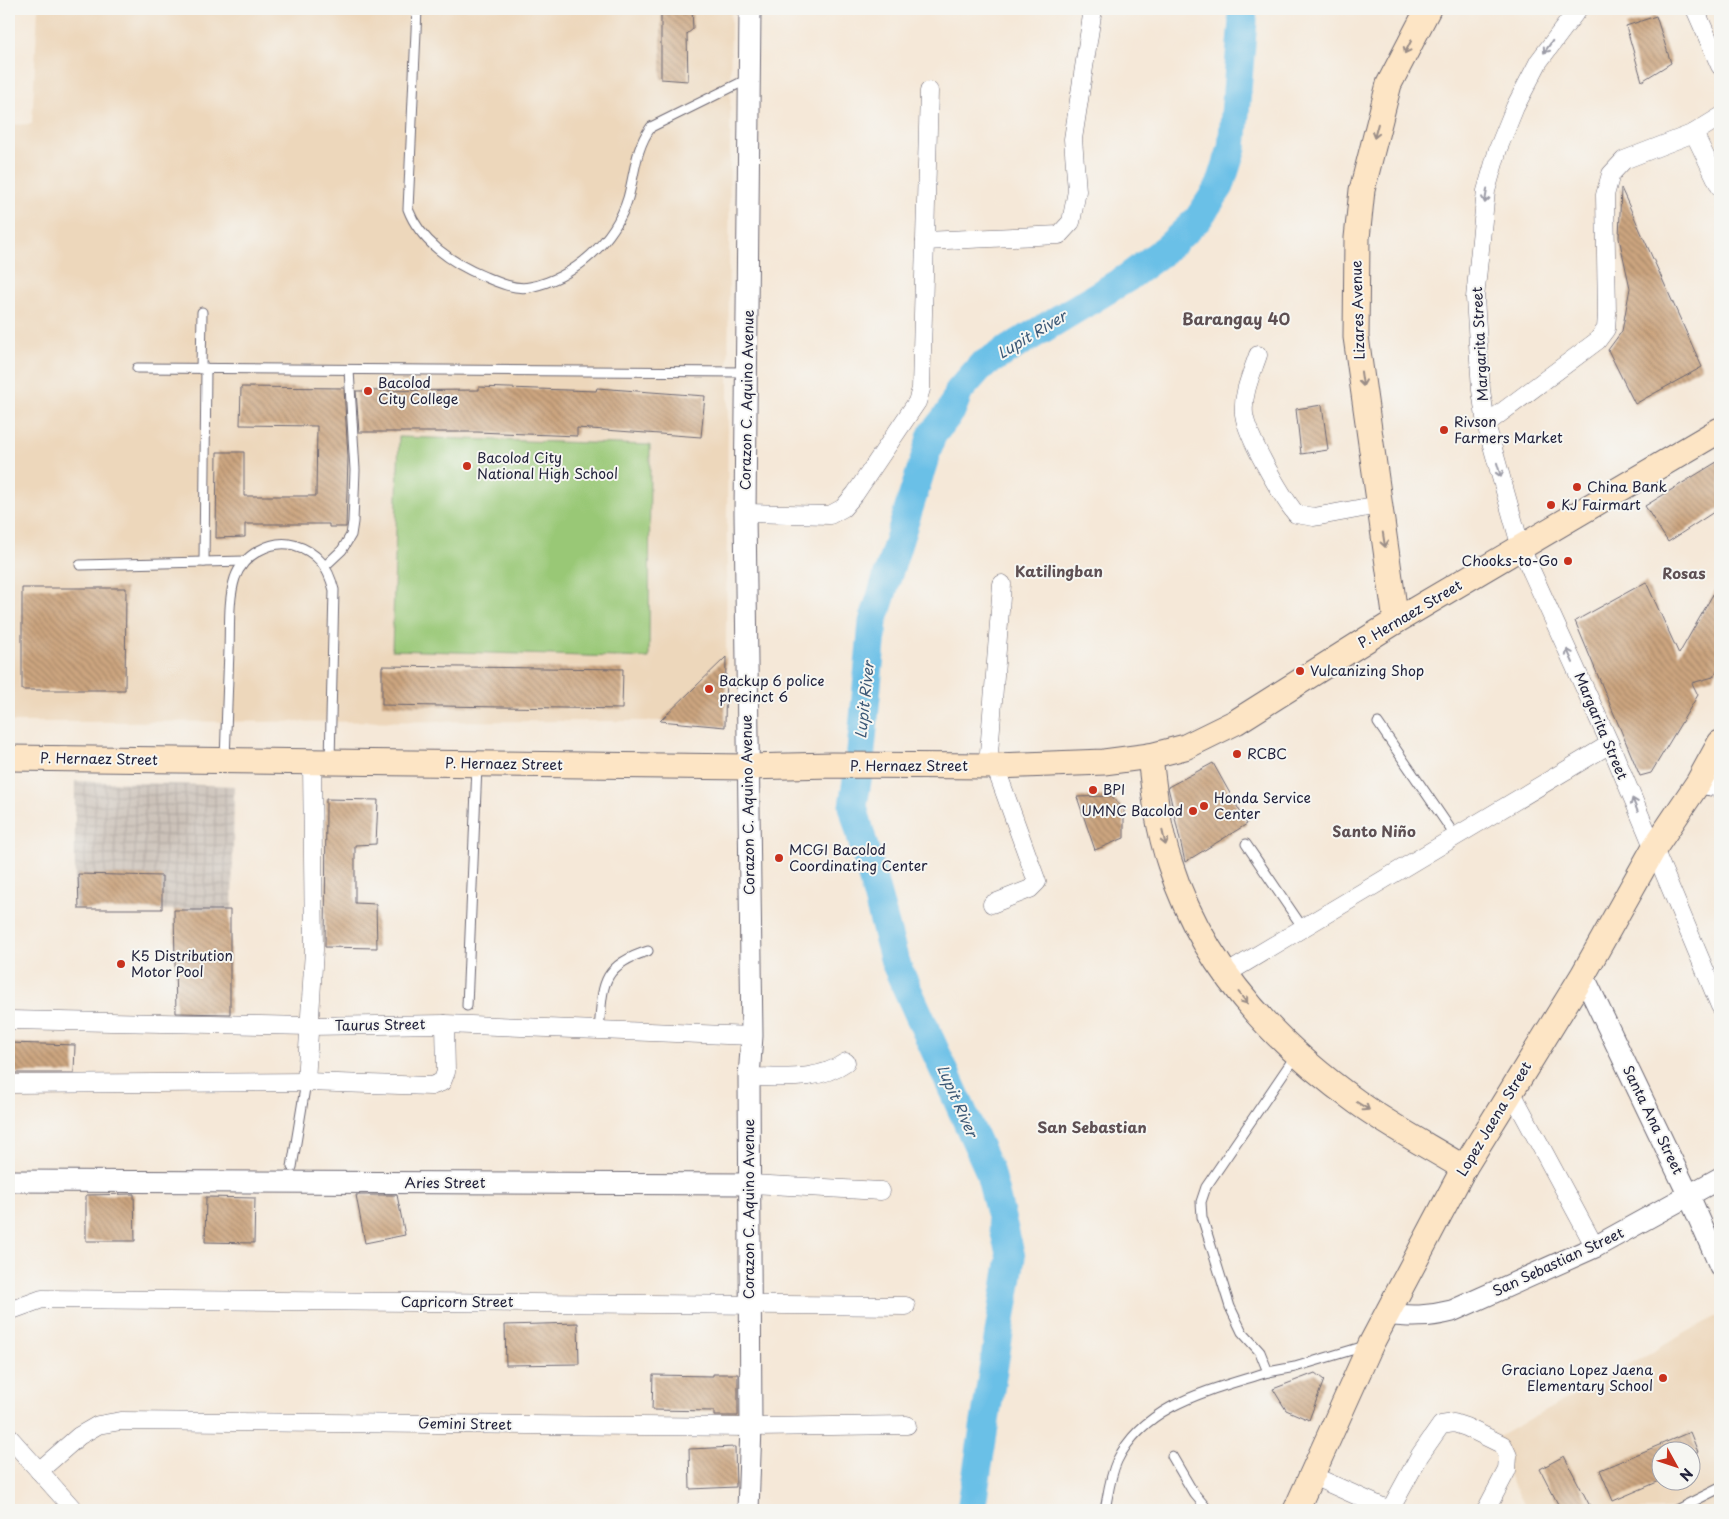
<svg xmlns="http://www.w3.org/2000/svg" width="1729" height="1519" font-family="'Playpen Sans',sans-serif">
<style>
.built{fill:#edd7bb;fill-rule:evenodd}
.industrial{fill:url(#industrial-grid)}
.grass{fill:#99c876;stroke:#5e7558}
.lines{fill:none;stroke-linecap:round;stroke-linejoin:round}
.river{stroke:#6bc0e7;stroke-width:29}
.building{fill:url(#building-back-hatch)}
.service-casing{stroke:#6c6772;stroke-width:11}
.minor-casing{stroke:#6c6772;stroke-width:19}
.tertiary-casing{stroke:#6c6772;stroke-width:23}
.secondary-casing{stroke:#6c6772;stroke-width:27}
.service{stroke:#fff;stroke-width:9}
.minor{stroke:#fff;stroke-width:18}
.tertiary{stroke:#fff;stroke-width:21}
.secondary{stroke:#fde5c5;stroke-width:25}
.oneway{stroke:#9a8d87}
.oneway2{stroke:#9c9ca7}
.poi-dot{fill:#c8321e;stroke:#f6f6f2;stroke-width:2}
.labels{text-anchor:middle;stroke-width:4;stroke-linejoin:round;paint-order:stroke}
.street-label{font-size:14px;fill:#22223b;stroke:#f6f6f2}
.poi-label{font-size:14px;fill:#22223b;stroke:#f6f6f2;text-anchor:start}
.water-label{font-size:15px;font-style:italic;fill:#3c5977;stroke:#f6f6f2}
.neighbourhood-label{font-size:15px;font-weight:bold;fill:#5e5053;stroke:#f6f6f2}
.quarter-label{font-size:16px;font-weight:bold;fill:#5e5053;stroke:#f6f6f2}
</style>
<defs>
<pattern id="industrial-grid" width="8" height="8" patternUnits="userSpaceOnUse" patternTransform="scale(1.25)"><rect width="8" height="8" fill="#ccc2b9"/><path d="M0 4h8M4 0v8" fill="none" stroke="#afa6a0"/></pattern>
<pattern id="building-back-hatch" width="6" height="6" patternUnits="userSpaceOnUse" patternTransform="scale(1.25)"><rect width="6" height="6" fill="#cca57f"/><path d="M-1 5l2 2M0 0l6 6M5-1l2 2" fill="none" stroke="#a58669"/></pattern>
</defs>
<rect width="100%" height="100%" fill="#f6f6f2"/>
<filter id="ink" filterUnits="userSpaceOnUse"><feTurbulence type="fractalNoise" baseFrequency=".02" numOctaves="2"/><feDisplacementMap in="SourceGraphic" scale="10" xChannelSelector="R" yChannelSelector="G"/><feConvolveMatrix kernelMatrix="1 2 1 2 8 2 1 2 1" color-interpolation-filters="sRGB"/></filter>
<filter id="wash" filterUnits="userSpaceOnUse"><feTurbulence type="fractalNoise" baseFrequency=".0096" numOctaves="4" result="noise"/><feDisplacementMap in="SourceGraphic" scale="20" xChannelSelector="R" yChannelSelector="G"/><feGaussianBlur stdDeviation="1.12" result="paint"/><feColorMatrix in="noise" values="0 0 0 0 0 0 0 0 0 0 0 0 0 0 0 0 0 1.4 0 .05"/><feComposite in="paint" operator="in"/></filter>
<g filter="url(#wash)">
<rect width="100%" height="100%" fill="#f5e8d8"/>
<!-- built -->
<g class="built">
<polygon points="38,9 731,9 726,657 660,721 9,722 9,125 32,124"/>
<path d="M1720,1314V1510H1527L1491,1441ZM1662,1452H1692V1482H1662Z"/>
</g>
<!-- industrial -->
<polygon class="industrial" points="75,781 234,786 232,910 75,909"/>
<!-- grass -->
<polygon class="grass" points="399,437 650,445 649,658 392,650"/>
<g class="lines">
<!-- river -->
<polyline class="river" points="971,1510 1011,1257 989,1170 895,962 853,806 860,761 873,622 932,435 951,411 959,391 981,366 1127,278 1166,249 1198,219 1220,186 1232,148 1243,21 1241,9"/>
</g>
<g id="blocks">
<!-- building -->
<g class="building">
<polygon points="661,9 692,9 693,29 687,34 688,81 661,79"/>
<polygon points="1656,16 1671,63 1642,81 1626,26"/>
<polygon points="1621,188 1702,367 1635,404 1608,350 1622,331 1630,288 1619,238"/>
<polygon points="241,387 344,388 348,457 346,527 329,527 329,524 245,524 245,537 216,538 217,452 244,452 244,496 316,496 317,426 240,425"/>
<polygon points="479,387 596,391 597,388 705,396 701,437 577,428 577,436 477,432 359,432 356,391 479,390"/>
<polygon points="1322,405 1328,450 1301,454 1296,409"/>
<polygon points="1720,460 1720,508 1668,542 1645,506"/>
<polygon points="1646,582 1679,654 1720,582 1720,666 1713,677 1692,683 1698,695 1651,773 1640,776 1575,621"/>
<polygon points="22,588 126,588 125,690 22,690"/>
<polygon points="726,657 725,727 660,721"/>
<polygon points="382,666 623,669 622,709 382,705"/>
<polygon points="1213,763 1247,824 1185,862 1168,787"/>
<polygon points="1110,796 1124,809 1124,838 1095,850 1077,797"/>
<polygon points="326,799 378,800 376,844 355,845 355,903 376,904 377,948 325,947"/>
<polygon points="78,874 162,876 162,909 79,909"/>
<polygon points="174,910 230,910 230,1014 176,1013"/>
<polygon points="9,1043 75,1045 74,1073 9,1073"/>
<polygon points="134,1194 135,1241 86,1241 86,1195"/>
<polygon points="356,1195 397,1195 405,1235 365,1243"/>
<polygon points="206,1197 255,1198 254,1243 205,1242"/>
<polygon points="578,1323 579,1364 506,1365 505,1325"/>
<polygon points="1315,1373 1324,1380 1309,1420 1286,1410 1273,1389"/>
<polygon points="713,1374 738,1374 738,1416 714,1416 714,1411 652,1410 653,1375 713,1376"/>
<polygon points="1690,1432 1698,1452 1662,1452 1662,1480 1613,1501 1600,1470"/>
<polygon points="735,1447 736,1487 690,1489 689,1449"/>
<polygon points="1564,1456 1592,1510 1561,1510 1540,1469"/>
</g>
</g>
</g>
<g filter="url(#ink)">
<use href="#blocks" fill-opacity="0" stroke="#6c6772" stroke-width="1"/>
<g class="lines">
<defs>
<g id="service">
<path d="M417,9L408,209C420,241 452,263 483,276C497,282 514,290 530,287C574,278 615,241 628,198C635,173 635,149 651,127L748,79"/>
<polyline points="137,368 747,372"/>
<polyline points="201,369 202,312"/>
<polyline points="204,562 206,368"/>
<polyline points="80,565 245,561"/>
<polyline points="325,566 342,550 351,535 353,522 355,470 349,370"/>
<polyline points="1378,723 1456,837"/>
<path d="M225,760C226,723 228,686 229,650C230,626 228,600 235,578C243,555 271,539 294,545C318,552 328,567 334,590L330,761"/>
<polyline points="1246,844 1303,928"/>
<polyline points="467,1006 477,766"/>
<path d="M599,1031C603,987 599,966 648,951"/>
<polyline points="1296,1055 1206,1187 1201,1202 1202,1217 1230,1307 1242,1332 1260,1352 1268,1372 1295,1367 1365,1346"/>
<polyline points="292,1167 306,1082"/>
<polyline points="1172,1456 1193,1492 1208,1510"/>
<path d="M1105,1510C1108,1495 1110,1476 1117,1461C1145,1403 1212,1390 1268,1372"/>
<polyline points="1676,1510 1720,1488"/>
</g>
<g id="minor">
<polyline points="1578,9 1539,61 1515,107 1498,149 1486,191 1475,298 1481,390 1486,424 1521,548 1610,744 1720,1006"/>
<polyline points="1695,9 1720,66"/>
<polyline points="1694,133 1720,187"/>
<polyline points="925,241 1059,235 1071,222 1077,191 1073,139 1093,9"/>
<path d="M1258,355C1252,373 1242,394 1244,414C1247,437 1281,495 1296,514L1314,517L1379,505"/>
<polyline points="1486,424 1597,341 1606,329 1607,314 1605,195 1611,174 1624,160 1694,133 1720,117"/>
<polyline points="745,513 830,515 843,508 855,494 917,402 921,389 929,91"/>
<polyline points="988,766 1002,584"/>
<polyline points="992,904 1030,889 1037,882 995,766"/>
<polyline points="1226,974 1610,744"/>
<polyline points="9,1020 310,1026 445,1024 752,1036"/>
<path d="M749,1077C783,1077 817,1082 846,1062"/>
<polyline points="306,1082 314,950 312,763"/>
<polyline points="9,1084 306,1082 431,1086 442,1082 446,1072 445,1024"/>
<polyline points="1511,1091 1595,1247"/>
<polyline points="751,1184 881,1191"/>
<polyline points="9,1311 42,1299 906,1306"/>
<polyline points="9,1437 74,1510"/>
<polyline points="39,1471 79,1436 98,1425 121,1421 751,1427 907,1425"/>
<polyline points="1313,1476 1389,1510"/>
<polyline points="1390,1510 1420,1455 1441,1425 1454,1423 1466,1427 1503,1445 1508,1456 1507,1470 1486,1510"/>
</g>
<g id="tertiary">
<polyline points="1698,783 1720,786"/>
<polyline points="1583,975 1689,1196 1720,1266"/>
<polyline points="9,1181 751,1184"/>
<path d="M1386,1314C1410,1317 1429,1317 1452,1311L1595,1247L1720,1178"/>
<polyline points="748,1510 751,1427 749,1077 752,1036 745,513 750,9"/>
</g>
<g id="secondary">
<polyline points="1396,621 1356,337 1357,238 1362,190 1389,84 1428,9"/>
<path d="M1150,756C1154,792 1158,829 1170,864C1202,964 1273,1042 1357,1102C1390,1126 1428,1146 1464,1168"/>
<polyline points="9,758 747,767 832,765 995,766 1104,762 1150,756 1185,747 1236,722 1396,621 1720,430"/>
<polyline points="1296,1510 1371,1344 1464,1168 1583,975 1653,850 1698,783 1720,743"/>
</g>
</defs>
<!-- service casing -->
<use href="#service" class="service-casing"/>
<!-- minor casing -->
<use href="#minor" class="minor-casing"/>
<!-- tertiary casing -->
<use href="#tertiary" class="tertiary-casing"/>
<!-- secondary casing -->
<use href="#secondary" class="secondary-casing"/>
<!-- service -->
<use href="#service" class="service"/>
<!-- minor -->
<use href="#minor" class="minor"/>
<!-- tertiary -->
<use href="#tertiary" class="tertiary"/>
<!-- secondary -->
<use href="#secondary" class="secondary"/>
</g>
<!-- one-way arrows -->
<defs><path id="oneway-shaft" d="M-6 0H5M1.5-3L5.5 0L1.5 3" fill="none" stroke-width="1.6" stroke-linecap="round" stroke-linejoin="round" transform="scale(1.25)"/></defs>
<g class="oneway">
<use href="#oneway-shaft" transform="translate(1408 47) rotate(117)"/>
<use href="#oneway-shaft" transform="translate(1376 131) rotate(105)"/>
<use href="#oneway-shaft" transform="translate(1362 379) rotate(82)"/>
<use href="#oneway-shaft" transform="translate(1384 540) rotate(81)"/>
<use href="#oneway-shaft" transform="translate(1164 838) rotate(77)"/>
<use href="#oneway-shaft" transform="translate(1243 998) rotate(53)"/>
<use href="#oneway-shaft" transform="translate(1363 1106) rotate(32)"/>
</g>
<g class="oneway2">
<use href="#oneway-shaft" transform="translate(1548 47) rotate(125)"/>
<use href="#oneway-shaft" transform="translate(1486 196) rotate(99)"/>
<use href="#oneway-shaft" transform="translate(1499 470) rotate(74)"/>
<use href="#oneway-shaft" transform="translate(1570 656) rotate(-114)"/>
<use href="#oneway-shaft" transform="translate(1635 805) rotate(-112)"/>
</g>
</g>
<!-- markers -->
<g class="poi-dot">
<circle cx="368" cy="391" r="5"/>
<circle cx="1444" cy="430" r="5"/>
<circle cx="467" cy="466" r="5"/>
<circle cx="1577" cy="487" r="5"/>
<circle cx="1551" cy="505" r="5"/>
<circle cx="1568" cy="561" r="5"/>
<circle cx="1300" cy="671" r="5"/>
<circle cx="709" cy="689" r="5"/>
<circle cx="1237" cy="754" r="5"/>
<circle cx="1093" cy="790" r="5"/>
<circle cx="1204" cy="806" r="5"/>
<circle cx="1193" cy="811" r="5"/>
<circle cx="779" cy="858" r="5"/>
<circle cx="121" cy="964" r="5"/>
<circle cx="1663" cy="1378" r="5"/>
</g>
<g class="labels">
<!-- street labels -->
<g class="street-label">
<text transform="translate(1358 310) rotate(-92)" y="5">Lizares Avenue</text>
<text transform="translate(1480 344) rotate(-93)" y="5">Margarita Street</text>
<text transform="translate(747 400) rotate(-89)" y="5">Corazon C. Aquino Avenue</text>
<text transform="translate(1410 614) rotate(-31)" y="5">P. Hernaez Street</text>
<text transform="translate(1601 726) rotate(67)" y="5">Margarita Street</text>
<text transform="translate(99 759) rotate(1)" y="5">P. Hernaez Street</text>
<text transform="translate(504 764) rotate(1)" y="5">P. Hernaez Street</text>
<text x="909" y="771">P. Hernaez Street</text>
<text transform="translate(748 805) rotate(-91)" y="5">Corazon C. Aquino Avenue</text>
<text transform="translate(380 1025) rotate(-1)" y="5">Taurus Street</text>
<text transform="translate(1494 1119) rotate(-59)" y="5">Lopez Jaena Street</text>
<text transform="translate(1653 1120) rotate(64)" y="5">Santa Ana Street</text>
<text x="445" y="1188">Aries Street</text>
<text transform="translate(749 1209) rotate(-90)" y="5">Corazon C. Aquino Avenue</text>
<text transform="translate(1558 1262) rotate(-25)" y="5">San Sebastian Street</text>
<text x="457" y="1307">Capricorn Street</text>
<text transform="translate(465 1424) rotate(1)" y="5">Gemini Street</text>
</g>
<!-- poi labels -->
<g class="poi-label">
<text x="378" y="388">Bacolod<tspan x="378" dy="16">City College</tspan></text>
<text x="1454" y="427">Rivson<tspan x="1454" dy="16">Farmers Market</tspan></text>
<text x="477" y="463">Bacolod City<tspan x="477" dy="16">National High School</tspan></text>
<text x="1587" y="492">China Bank</text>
<text x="1561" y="510">KJ Fairmart</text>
<text x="1558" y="566" text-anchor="end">Chooks-to-Go</text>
<text x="1310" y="676">Vulcanizing Shop</text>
<text x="719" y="686">Backup 6 police<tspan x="719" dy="16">precinct 6</tspan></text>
<text x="1247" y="759">RCBC</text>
<text x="1103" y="795">BPI</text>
<text x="1214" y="803">Honda Service<tspan x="1214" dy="16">Center</tspan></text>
<text x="1183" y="816" text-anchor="end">UMNC Bacolod</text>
<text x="789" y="855">MCGI Bacolod<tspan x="789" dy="16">Coordinating Center</tspan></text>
<text x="131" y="961">K5 Distribution<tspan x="131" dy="16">Motor Pool</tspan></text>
<text x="1653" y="1375" text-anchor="end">Graciano Lopez Jaena<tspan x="1653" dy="16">Elementary School</tspan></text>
</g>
<!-- water labels -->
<g class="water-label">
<text transform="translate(1032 335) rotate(-31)" y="5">Lupit River</text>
<text transform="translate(865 700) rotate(-84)" y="5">Lupit River</text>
<text transform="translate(957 1101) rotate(66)" y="5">Lupit River</text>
</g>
<!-- neighbourhood labels -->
<g class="neighbourhood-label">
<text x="1059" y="577">Katilingban</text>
<text x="1684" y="579">Rosas</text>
<text x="1374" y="837">Santo Niño</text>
<text x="1092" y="1133">San Sebastian</text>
</g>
<!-- quarter labels -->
<g class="quarter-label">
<text x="1236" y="325">Barangay 40</text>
</g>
</g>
<!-- margin -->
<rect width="1729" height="1519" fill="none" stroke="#f6f6f2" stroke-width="30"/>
<!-- north arrow -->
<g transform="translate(1676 1466) rotate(130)"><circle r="24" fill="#f6f6f2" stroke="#a1a1a9"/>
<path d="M0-4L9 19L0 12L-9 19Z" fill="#c8321e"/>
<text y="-8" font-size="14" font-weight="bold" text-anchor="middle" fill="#22223b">N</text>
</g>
</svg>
